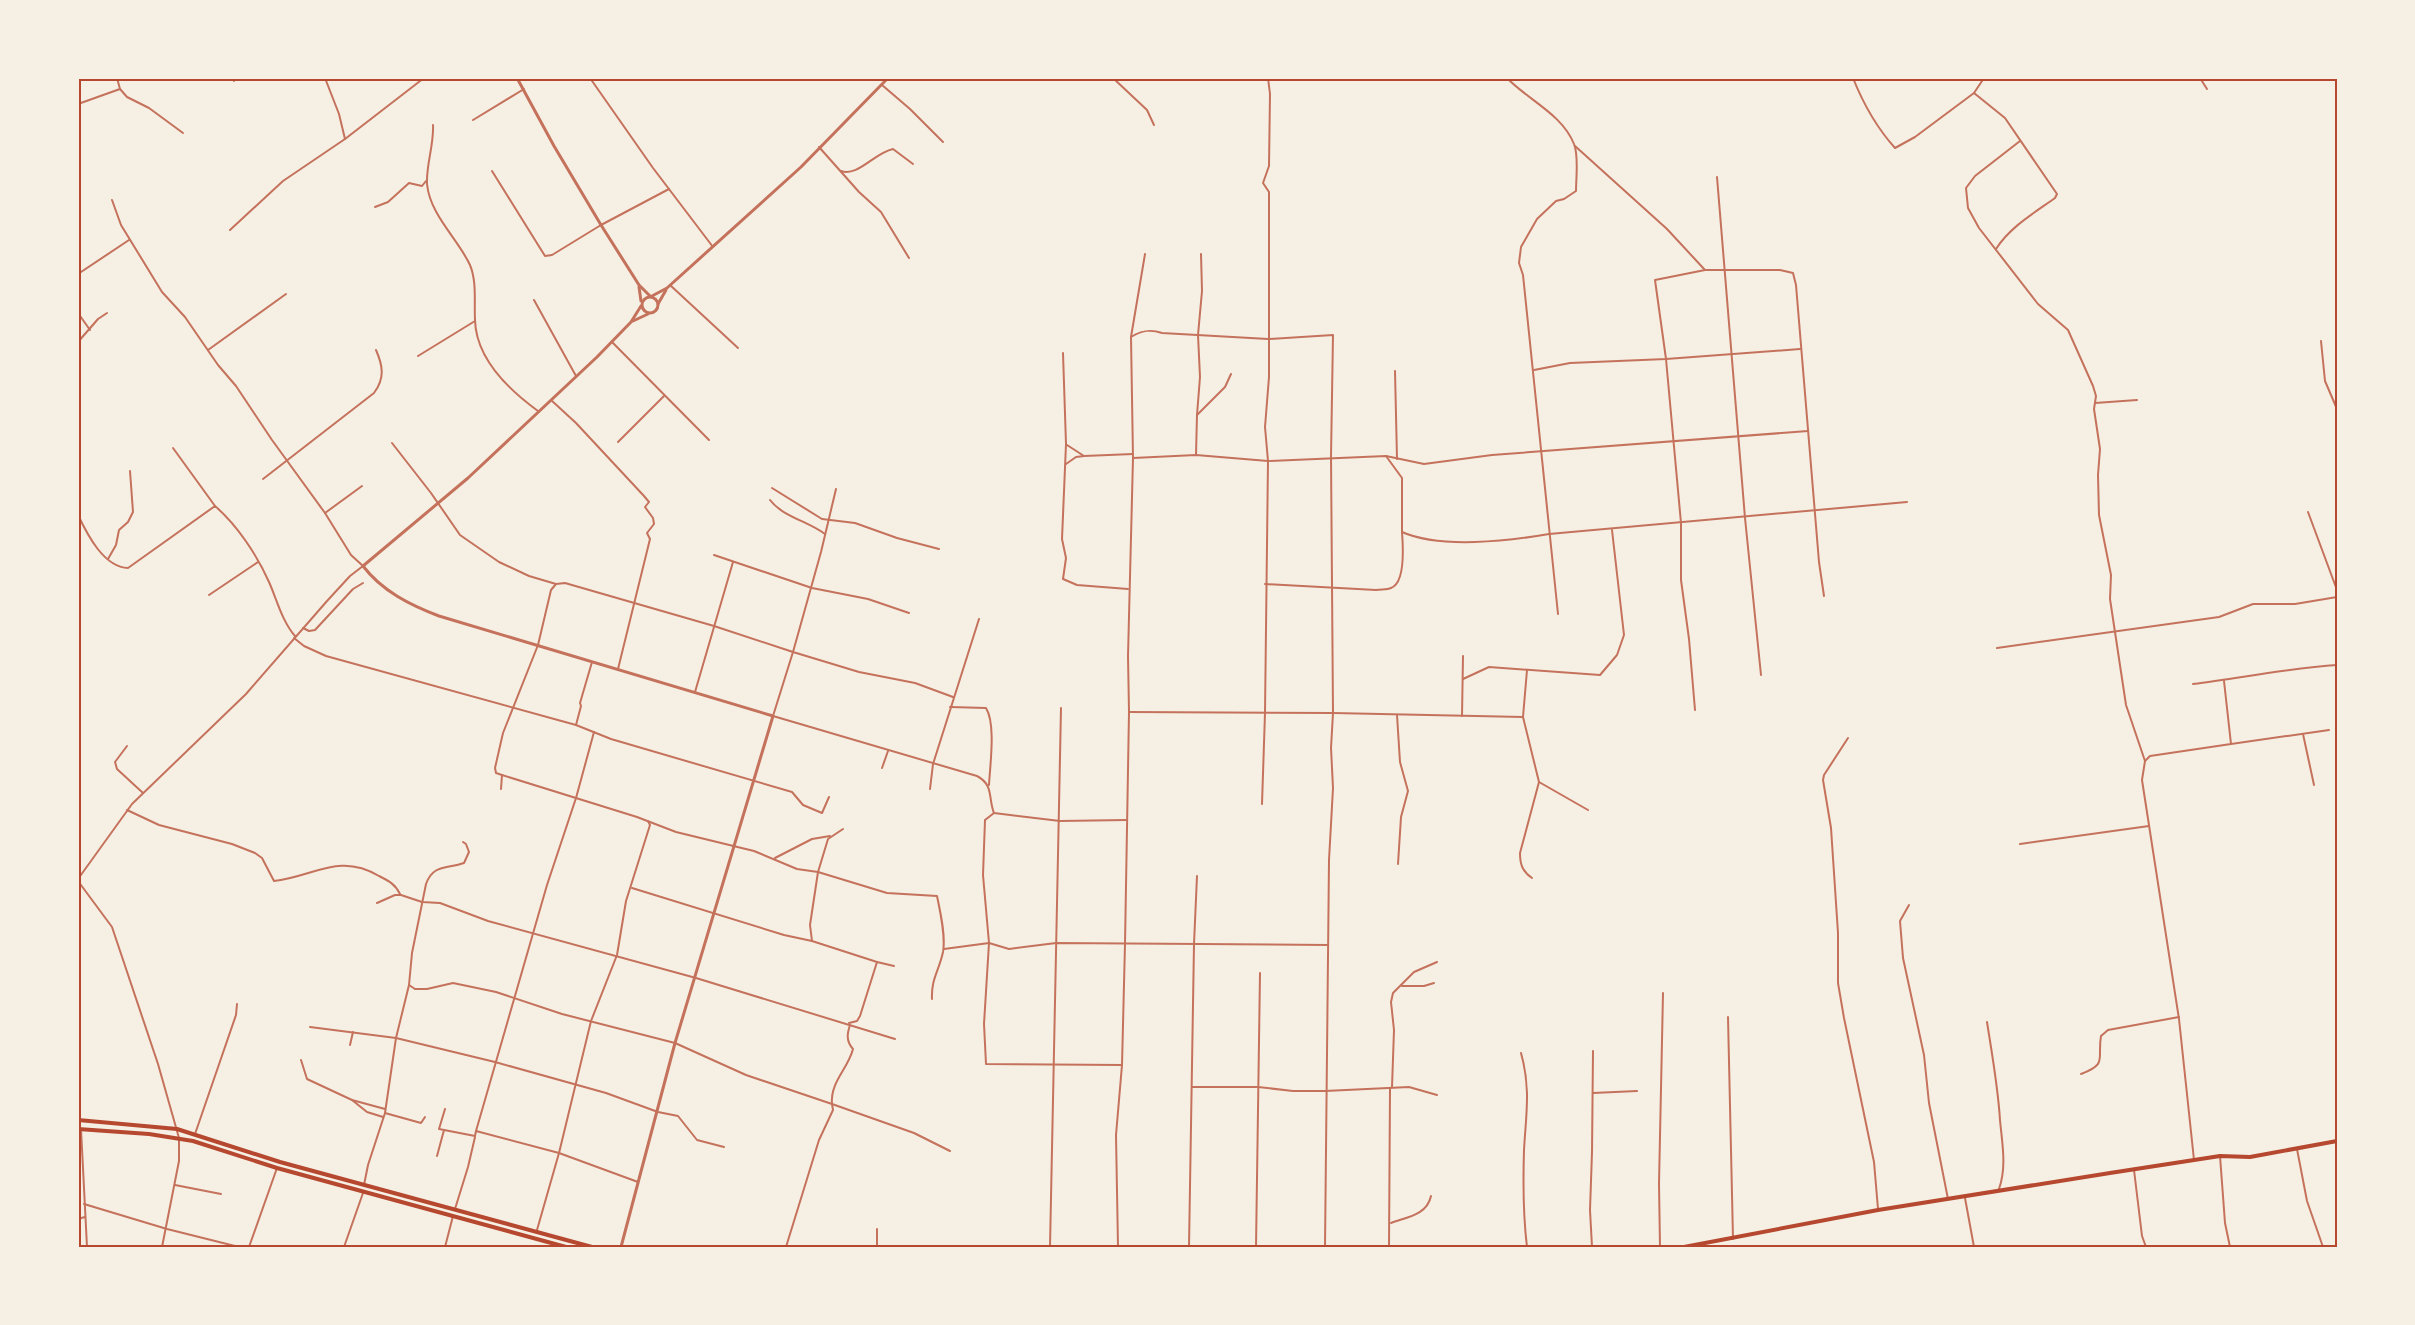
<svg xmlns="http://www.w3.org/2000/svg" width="2415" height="1325" font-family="'Open Sans',sans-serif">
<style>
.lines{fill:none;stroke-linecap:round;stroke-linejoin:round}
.minor{stroke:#c5725c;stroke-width:2}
.tertiary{stroke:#c5725c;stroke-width:3}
.trunk{stroke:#b5482f;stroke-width:4}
.neatline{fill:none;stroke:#b5482f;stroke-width:2}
</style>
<rect width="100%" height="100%" fill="#f6efe4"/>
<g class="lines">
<!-- minor -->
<g class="minor">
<polyline points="117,78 120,89 127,97 149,108 183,133"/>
<polyline points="325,78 339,114 345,139"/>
<polyline points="590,78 653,168 713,247"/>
<polyline points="1113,78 1147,110 1154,125"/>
<path d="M1507,78C1528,100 1562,114 1574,144C1579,156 1576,177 1576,191L1564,199L1556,201L1537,219L1521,247L1519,263L1523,275L1558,614"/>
<path d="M1853,78C1863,103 1877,128 1895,148L1915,137L1974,93L1984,78"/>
<polyline points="2200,78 2207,89"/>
<polyline points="234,81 235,78"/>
<polyline points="882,85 910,109 943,142"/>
<path d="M1974,93L2005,118L2057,194L2055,198C2034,213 2010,227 1996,249"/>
<polyline points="78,104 120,89"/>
<polyline points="473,120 524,89"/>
<path d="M433,125C434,145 426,165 427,184C430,215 458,239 470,265C477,282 474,302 475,320C476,359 509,390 538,411"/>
<polyline points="2020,141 1975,176 1966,188 1968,208 1979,228 2038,304 2068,330 2093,386 2096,396 2094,409 2100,449 2098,475 2099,515 2111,575 2110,599 2126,705 2145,761 2142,780 2179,1019 2194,1160"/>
<polyline points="1575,146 1667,229 1705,270"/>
<polyline points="819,147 859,192 881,212 909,258"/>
<polyline points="492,171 545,256 552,255 601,225 669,189"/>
<path d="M841,171C858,177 874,153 893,149L913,164"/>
<polyline points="1717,177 1745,518 1761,675"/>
<polyline points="375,207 388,202 409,183 422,186 426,181"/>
<polyline points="230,230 283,181 345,139 424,78"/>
<polyline points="78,274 129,240"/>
<polyline points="670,285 738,348"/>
<polyline points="534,300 576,376"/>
<polyline points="78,313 90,330"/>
<path d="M1131,337C1142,330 1151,329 1162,333L1268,339L1333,335L1331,456L1333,713L1331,748L1333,788L1329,860L1325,1247"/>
<polyline points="2321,341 2325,381 2337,409"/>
<polyline points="78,342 98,319 107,313"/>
<polyline points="612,342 709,440"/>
<polyline points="208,350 286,294"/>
<polyline points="1063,353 1066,444 1062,539 1066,558 1063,579 1077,585 1128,589"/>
<polyline points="418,356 475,321"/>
<polyline points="1534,370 1570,363 1666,359 1800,349"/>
<polyline points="1395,371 1397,459"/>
<polyline points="551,400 576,423 644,496 649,502 645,507 653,518 654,524 647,533 650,539 618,669"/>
<polyline points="2095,403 2137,400"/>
<polyline points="1197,415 1200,377 1198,335 1202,291 1201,254"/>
<polyline points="618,442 664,396"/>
<polyline points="392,443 431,493 460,535 499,562 529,576 556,584"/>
<polyline points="1067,445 1084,456 1133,454"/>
<polyline points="173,448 215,506"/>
<polyline points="1196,455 1197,415 1225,387 1231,374"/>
<polyline points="1386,456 1424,464 1492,455 1808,431"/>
<path d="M1133,458L1196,455L1268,461L1386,456L1402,478V532C1440,549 1509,541 1549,534L1907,502"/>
<polyline points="1066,464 1076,457 1084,456"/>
<path d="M263,479L374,393C385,378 383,366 376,350"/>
<polyline points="772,488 822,519 855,523 897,538 939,549"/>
<polyline points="836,489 821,552 793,652 859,672 915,683 953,697"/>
<path d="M770,500C783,517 808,521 825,534"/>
<polyline points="2308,512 2337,590"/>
<polyline points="325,513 362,486"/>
<path d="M78,515C88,536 104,567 128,568L215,506C237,525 257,555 269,582C277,600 282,621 295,636"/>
<polyline points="714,555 812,588 868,599 909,613"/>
<polyline points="108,559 116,545 119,530 128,522 133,512 130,471"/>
<path d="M1265,584L1376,590C1381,589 1387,590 1391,588C1406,583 1403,545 1402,532"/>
<polyline points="209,595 258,562"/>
<polyline points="303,628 309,631 315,630 353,589 363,583"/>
<polyline points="294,638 304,646 326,656 576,725"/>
<polyline points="1997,648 2219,617 2253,604 2295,604 2337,597"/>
<polyline points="592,662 580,703 581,706 576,725 611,739 792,792 803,805 822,813 829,797"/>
<polyline points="1463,679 1489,667 1600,675 1617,655 1624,635 1612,530"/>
<path d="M2193,684C2241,678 2289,668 2337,665"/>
<polyline points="695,692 733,562"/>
<path d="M950,707L986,708C996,724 990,765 989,785"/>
<polyline points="1695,710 1689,639 1681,580 1681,523 1666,359 1655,280 1705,270 1780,270 1793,273 1796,285 1819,562 1824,596"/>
<polyline points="1129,712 1333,713 1523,717 1539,782 1588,810"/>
<polyline points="1397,715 1400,762 1408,791 1401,817 1398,864"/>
<polyline points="1462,716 1463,656"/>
<polyline points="1523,717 1527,670"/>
<polyline points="2303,734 2314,785"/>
<polyline points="1848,738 1824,775 1823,780 1831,828 1838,933 1838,983 1844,1018 1874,1162 1878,1209"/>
<polyline points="2231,744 2329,730"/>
<polyline points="127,746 115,762 117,769 143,793"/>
<polyline points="2145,761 2150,756 2231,744 2224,681"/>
<polyline points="882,768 888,751"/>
<path d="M502,775L637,817L676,832L754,851L797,869L818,872L887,893L937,896C940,911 946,936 943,952C939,971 931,979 932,999"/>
<path d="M501,789L502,775L496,773L495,768L503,733L538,645L551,590L556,584L565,583L714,626L793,652L773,716L977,776C994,785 988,798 994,813L1060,821L1126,820"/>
<polyline points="930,789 933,764 979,619"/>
<polyline points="1262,804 1265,713 1268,461 1265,427 1269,377 1269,192 1263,183 1269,166 1270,94 1268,78"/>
<path d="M127,810L159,825L232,844L255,853L262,858L274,881C313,877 339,852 379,876C389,881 395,884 400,894"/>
<polyline points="994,813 985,820 983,875 989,943 984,1024 986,1064 1122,1065"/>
<polyline points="2020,844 2149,826"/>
<polyline points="775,858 812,839 830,836"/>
<path d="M1532,878C1522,871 1520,864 1520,853L1539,782"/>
<polyline points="78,879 132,804 246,694 327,601 350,576 363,566 351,555 325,513 272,440 236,386 218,365 185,317 162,292 121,225 112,200"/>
<polyline points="78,881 112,927 158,1064 179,1138 179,1161 162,1247"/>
<polyline points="632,888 784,935 812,941 877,962 860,1016 857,1021 849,1023"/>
<polyline points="377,903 395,895 401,895 422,902 440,903 488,921 696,978 895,1039"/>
<polyline points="1909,905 1900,921 1903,958 1924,1055 1929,1103 1948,1199"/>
<polyline points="812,941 810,925 818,872 828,839 843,829"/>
<polyline points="944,949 989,943 1009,949 1056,943 1328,945"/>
<polyline points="877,962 894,966"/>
<polyline points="409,985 415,989 427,989 453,983 496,992 562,1014 675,1043 746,1075 832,1104 833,1110 819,1140 786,1247"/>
<polyline points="1402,986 1424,986 1434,983"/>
<polyline points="1728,1017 1733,1239"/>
<path d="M1987,1022C1992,1054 1998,1087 2000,1120C2002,1143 2007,1166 1999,1189"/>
<path d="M850,1025C847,1034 846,1041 853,1049C848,1069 830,1082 832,1104L914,1133L950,1151"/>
<polyline points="310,1027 396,1038 495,1062 606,1093 658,1112 678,1116 697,1140 724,1147"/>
<polyline points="350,1045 353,1032"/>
<path d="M1521,1053C1531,1089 1526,1114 1524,1150C1523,1182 1523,1215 1527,1247"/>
<polyline points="301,1060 307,1079 352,1100 367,1112 383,1117"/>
<path d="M2081,1074C2108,1064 2097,1059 2101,1036L2108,1030L2179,1017"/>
<polyline points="1192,1087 1258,1087 1293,1091 1325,1091 1409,1087 1437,1095"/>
<polyline points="1392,1087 1394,1030 1391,1002 1393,993 1414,972 1437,962"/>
<polyline points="1593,1093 1637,1091"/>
<polyline points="352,1100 385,1109"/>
<polyline points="445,1109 439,1129 475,1136 476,1131 559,1153 638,1182"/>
<polyline points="385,1113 421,1123 425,1117"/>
<polyline points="81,1129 87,1247"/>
<polyline points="476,1131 547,885 576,798 594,732"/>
<polyline points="195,1134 236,1015 237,1004"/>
<polyline points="2297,1149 2307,1201 2323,1247"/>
<polyline points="437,1156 444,1130"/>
<polyline points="2220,1156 2225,1223 2230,1247"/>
<polyline points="2134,1170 2142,1236 2146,1247"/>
<polyline points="175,1185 221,1194"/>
<path d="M364,1185L368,1165L385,1113L396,1038L409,985L412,953L426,884C433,864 447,869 464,863L469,852L466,844L463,842"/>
<polyline points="1965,1198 1974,1247"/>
<polyline points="84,1204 167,1229 239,1247"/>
<polyline points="455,1209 468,1167 475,1137"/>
<polyline points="78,1219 85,1217"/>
<path d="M1391,1223C1407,1217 1427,1215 1431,1196"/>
<polyline points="537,1230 559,1153 591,1021 617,955 626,901 650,825 648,821"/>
<polyline points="249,1247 277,1168"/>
<polyline points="344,1247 363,1193"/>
<polyline points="445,1247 453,1216"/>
<polyline points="877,1247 877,1229"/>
<polyline points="1050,1247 1061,708"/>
<polyline points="1118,1247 1116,1135 1122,1065 1125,944 1129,712 1128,656 1133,458 1131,337 1145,254"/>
<polyline points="1189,1247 1194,944 1197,876"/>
<polyline points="1256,1247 1260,973"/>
<polyline points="1389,1247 1390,1089"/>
<polyline points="1592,1247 1590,1210 1592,1152 1593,1051"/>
<polyline points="1660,1247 1659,1184 1663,993"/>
</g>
<!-- tertiary -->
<g class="tertiary">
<polyline points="517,78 554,146 601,225 639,285 650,296"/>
<polyline points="639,287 641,301"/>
<polyline points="652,296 667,288 801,167 888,78"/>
<circle cx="650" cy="305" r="8"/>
<polyline points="658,304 666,290"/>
<polyline points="633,321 648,314"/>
<path d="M621,1247L675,1043L773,716L439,616C410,605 382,591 363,566L468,478L597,357L631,322L641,306"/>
</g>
<!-- trunk -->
<g class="trunk">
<polyline points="78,1120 177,1129 280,1162 592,1247"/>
<polyline points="78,1129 149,1134 193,1141 277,1168 566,1247"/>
<polyline points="1684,1247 1878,1210 2110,1173 2220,1156 2250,1157 2337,1141"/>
</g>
</g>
<!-- border -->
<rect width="2415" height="1325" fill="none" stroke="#f6efe4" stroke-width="159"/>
<rect x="80" y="80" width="2256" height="1166" class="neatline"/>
</svg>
